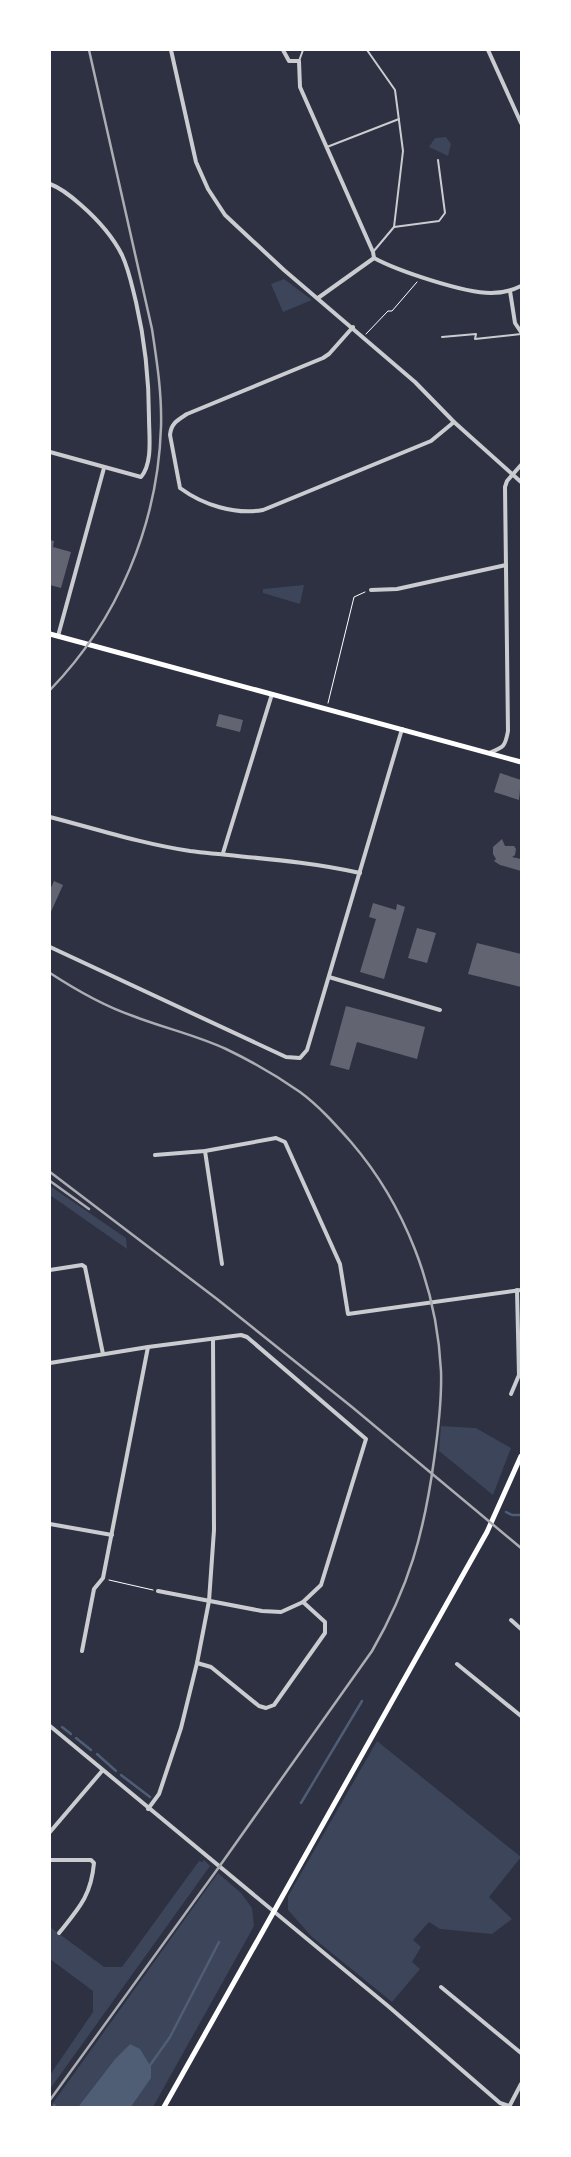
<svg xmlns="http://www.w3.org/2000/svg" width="571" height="2157" font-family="Jost,sans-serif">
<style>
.green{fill:#3c4559}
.water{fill:#4f5d75}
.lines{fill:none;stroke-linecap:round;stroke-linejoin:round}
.stream{stroke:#4f5d75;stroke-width:2.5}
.building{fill:#626471}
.path{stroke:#fff;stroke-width:1}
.service{stroke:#caccd0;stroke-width:2}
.minor{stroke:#caccd0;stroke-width:4}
.secondary{stroke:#fff;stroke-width:5}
.rail{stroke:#abadb3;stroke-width:2.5}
</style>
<rect width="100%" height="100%" fill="#2d3142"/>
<!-- green -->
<g class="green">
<polygon points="446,137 451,144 448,156 429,147 435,138"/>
<polygon points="284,279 312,300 283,312 271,284"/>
<polygon points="304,585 300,604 263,593 263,589"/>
<polygon points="50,1186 126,1238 127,1249 50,1195"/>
<polygon points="441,1426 476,1428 511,1448 493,1495 439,1451"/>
<polygon points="377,1741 521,1857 489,1897 512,1919 492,1934 440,1929 429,1922 413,1940 421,1947 412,1962 420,1969 392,2002 312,1937 288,1910 288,1896"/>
<polygon points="204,1860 210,1866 50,2089 50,2075 93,2012 93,1991 50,1959 50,1927 104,1967 122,1967 199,1861 202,1862"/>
<path d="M218,1873L241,1893L252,1908L254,1926L153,2107H131C152,2075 161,2073 130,2044L115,2059L78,2107H50Z"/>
</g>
<!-- water -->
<polygon class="water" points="130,2044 140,2049 151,2067 151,2078 131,2107 78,2107 115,2059"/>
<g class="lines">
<!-- stream -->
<g class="stream">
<polyline points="506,1512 512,1515 521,1515"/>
<polyline points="62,1727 71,1734"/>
<polyline points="76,1738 91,1750"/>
<polyline points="97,1754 116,1771"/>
<polyline points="121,1775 150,1797"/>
<polyline points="301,1803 362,1701"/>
<polyline points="148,2068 170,2037 219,1942"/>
<polyline points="54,2105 56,2107"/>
</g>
</g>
<!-- building -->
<g class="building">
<polygon points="50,540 54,541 53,547 71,552 61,588 50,585"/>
<polygon points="219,714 243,720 240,732 216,726"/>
<polygon points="500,773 521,780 519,800 494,792"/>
<polygon points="502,839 505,846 514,846 516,849 515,855 512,857 521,859 521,871 500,865 494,861 496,859 493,854 493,847"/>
<polygon points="54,881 63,885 50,914 50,890"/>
<polygon points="373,903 396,910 397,904 405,907 384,979 360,972 376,919 369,917"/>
<polygon points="417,928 436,933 427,963 408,958"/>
<polygon points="477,943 521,954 521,987 468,974"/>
<polygon points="346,1006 425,1027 417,1059 357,1042 349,1070 330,1065"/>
</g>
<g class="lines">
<!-- path -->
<g class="path">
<polyline points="366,334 388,311 392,311 417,282"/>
<polyline points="328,703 354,597 365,592"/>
<polyline points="109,1580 153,1590"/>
</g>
<!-- service -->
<g class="service">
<polyline points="367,50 395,90 403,151 394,227"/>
<polyline points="299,61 303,50"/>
<polyline points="327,147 399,119"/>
<polyline points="373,252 394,227 439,221 445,213 438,160"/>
<polyline points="442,337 476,334 475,339 521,334"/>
</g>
<!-- minor -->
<g class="minor">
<polyline points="171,50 196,162 208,189 225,215 284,270 415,382 454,422 521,482"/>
<polyline points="283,50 289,61 299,61 300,87 373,252 374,258"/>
<polyline points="488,50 521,123"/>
<path d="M50,184C61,188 72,197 81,205C97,219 112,235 122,255C129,270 132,286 136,302C145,341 149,378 149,418C149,436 153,463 141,477L50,452"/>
<polyline points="510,291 515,323 521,332"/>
<path d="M318,298L374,258C398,271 464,293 491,293C502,293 511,291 521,286"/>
<path d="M353,327L329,354L323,358L187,414C178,420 171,423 170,435L180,488C203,505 235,515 263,510L431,441L454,422"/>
<polyline points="371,590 397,589 506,565"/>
<polyline points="58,636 104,468"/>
<path d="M489,753C504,747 505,747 508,731L505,487L507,481L521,465"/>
<path d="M50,817C96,829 143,844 190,851C248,858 302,860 360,873"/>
<polyline points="223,853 272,694"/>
<polyline points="50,947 286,1057 300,1058 307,1050 402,729"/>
<polyline points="329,977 440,1010"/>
<polyline points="205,1151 222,1264"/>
<polyline points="155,1155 205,1151 276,1138 285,1142 340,1264 348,1314 521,1290"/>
<polyline points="50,1270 82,1265 85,1267 103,1354"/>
<polyline points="50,1363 148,1347 241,1335 247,1337 366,1439 321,1585 303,1602 281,1612 262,1611 158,1591"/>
<polyline points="511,1394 519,1375 517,1290"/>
<polyline points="50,1524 112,1535"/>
<polyline points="511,1620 521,1629"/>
<polyline points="82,1651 94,1589 103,1578 148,1347"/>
<polyline points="197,1663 211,1667 259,1706 266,1708 274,1705 325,1633 325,1622 303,1602"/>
<polyline points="457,1664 521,1716"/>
<polyline points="50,1726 388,2006 500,2103 509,2106"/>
<polyline points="148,1809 159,1794 181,1728 197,1663 209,1601 214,1530 213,1339"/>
<polyline points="50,1832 102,1771"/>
<path d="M50,1860H91L94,1863C91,1896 79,1908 59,1933"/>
<polyline points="441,1987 521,2053"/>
<polyline points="509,2107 521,2084"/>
</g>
<!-- secondary -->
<g class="secondary">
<polyline points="50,634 521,762"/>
<polyline points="164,2107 487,1532 521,1456"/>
</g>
<!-- rail -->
<g class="rail">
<path d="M50,690C118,620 158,524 161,427C162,394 157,362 152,329L89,50"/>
<path d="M50,973C76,990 104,1006 133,1016C164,1028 196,1035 226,1049C251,1061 277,1076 300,1092C319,1106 335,1124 351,1142C405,1205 437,1288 441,1371C442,1400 438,1432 434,1460C424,1533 409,1587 372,1651L219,1867L50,2100"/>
<polyline points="50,1172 217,1299 352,1407 521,1548"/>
<polyline points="50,1181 89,1209"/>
</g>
</g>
<!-- border -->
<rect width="571" height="2157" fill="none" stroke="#ffffff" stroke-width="102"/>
</svg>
